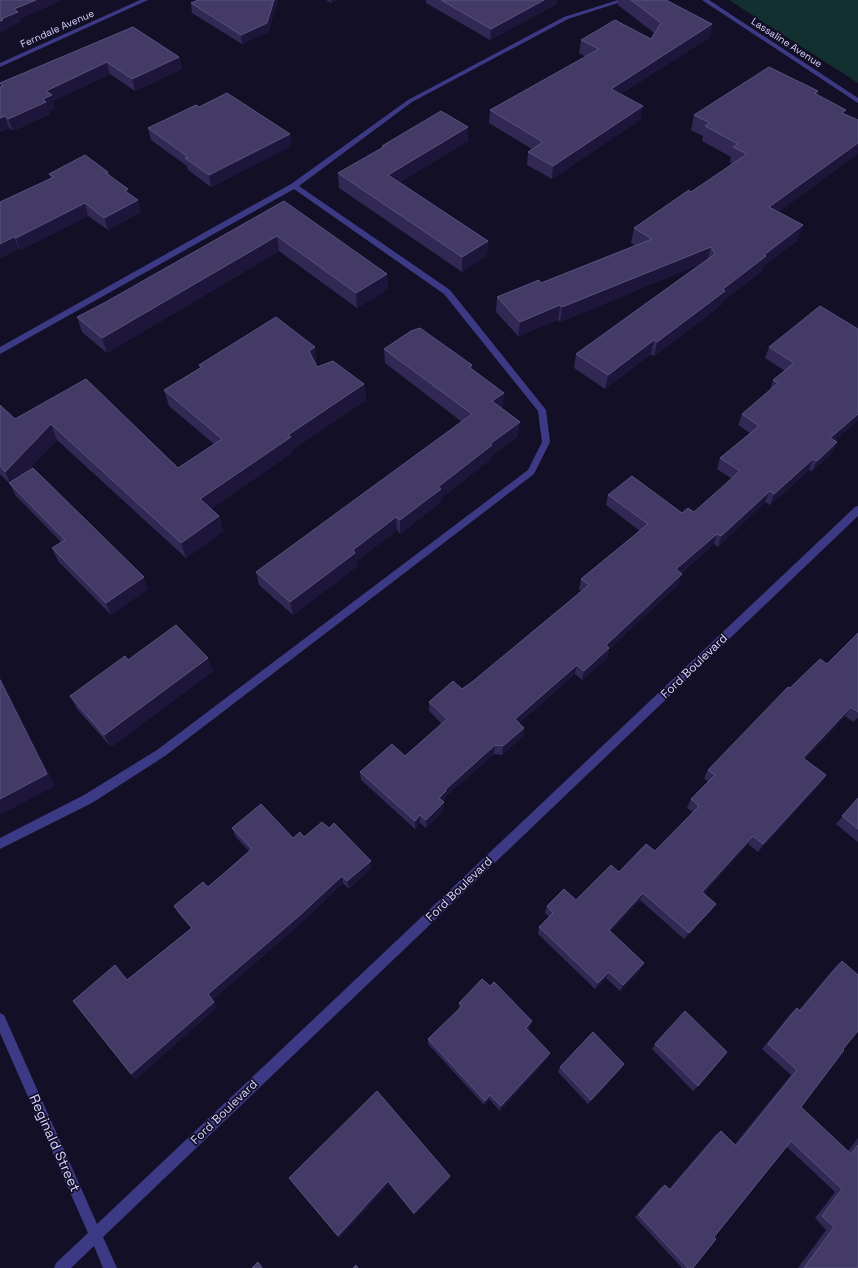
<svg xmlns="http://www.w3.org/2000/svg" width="858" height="1268" font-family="'Space Grotesk',sans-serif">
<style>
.green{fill:#12302f}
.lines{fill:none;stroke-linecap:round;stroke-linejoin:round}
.minor{fill:#3d3a85;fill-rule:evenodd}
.wall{fill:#312854}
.shaded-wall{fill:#1d163a}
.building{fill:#433a66;stroke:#5a527e}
.labels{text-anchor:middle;stroke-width:3.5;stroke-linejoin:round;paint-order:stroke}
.far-street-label{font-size:10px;fill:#d9d4ff;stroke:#130f26}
.street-label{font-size:12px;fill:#d9d4ff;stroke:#130f26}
.near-street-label{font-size:14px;fill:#d9d4ff;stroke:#130f26}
</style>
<rect width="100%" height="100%" fill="#130f26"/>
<!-- green -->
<polygon class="green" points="729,0 858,0 858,83"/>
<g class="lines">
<!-- minor -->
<g class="minor">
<polygon points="140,0 148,0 0,67 0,63"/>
<polygon points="618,0 627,0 568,19 412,102 299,186 450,290 546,410 550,442 534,474 165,756 92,803 0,849 0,838 84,795 157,750 528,470 542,442 538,411 444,294 294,189 0,354 0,347 291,184 408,100 564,17"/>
<polygon points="702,0 709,0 858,98 858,103"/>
<polygon points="858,506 858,516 103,1237 117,1268 103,1268 94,1246 71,1268 54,1268 56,1263 88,1233 0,1033 0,1013 4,1015 97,1224 855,507"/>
</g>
</g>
<!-- wall -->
<g class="wall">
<polygon points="198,0 278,0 268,32 242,44 192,13 191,3"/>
<polygon points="326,0 337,0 331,3"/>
<polygon points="426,0 557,0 557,4 490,40 426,3"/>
<polygon points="618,0 666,0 712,24 710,37 621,94 641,119 552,179 527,165 528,152 532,149 489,123 490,110 586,57 579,53 581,40 651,39 654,33 618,5"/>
<polygon points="133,27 179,57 182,69 135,91 110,74 53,101 55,108 49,111 50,114 13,131 9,128 0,132 1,86 0,83"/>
<polygon points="818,91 779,212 798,240 763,266 762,271 723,301 721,305 654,356 651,354 605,389 574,368 576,354 700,264 560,322 558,320 518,336 496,312 497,297 541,283 635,245 631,243 634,228 691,192 732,164 730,162 731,157 702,141 703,136 691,130 694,115"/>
<polygon points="199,107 290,134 291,146 211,187 188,170 187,166 151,140 148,128"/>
<polygon points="468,127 468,141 400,182 488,241 487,255 462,272 339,188 338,173 382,147 382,146"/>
<polygon points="108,172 109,176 128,189 129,193 141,212 108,230 88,216 20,250 19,249 0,258 51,178 49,174"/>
<polygon points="284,201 387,274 388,289 357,308 279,251 107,353 82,332 77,317 104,303"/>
<polygon points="858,329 858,420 834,441 837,442 832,453 812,471 809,470 770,505 765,502 718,547 714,544 681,573 679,584 609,649 607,658 582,680 575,674 519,723 524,728 523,736 502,755 494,754 445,797 445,799 443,801 444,802 444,810 426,828 420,823 415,829 361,780 360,772 405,756 442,724 429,711 429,702 462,689 472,682 581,591 579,589 581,579 640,531 606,505 608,495 682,513 694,512 732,479 717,469 720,458 750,433 738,425 742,414 770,391 773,380 785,371 765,358 769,347"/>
<polygon points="384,349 472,365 472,369 503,407 501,408 518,436 491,456 491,459 441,498 440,503 400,534 397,530 356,561 357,566 293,615 259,585 256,572 462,422 385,363"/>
<polygon points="317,363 315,364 317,367 364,384 366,400 293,449 293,452 211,509 219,516 223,531 186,558 57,440 25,473 148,589 111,615 58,561 52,548 61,542 16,496 10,484 0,474 0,405 15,419 86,379 178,468 214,444 169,406 164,390 200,368 199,365"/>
<polygon points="858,633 858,718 853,722 845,716 805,759 826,775 820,784 758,852 748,844 704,893 716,904 711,911 684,939 640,900 610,932 641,969 620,991 606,978 595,989 538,934 539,927 549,917 545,913 547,906 576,900 619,872 655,851 693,812 687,808 691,799 708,782 704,778 708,770 790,688 827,664"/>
<polygon points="128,660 213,671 111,747 77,709 70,696"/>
<polygon points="858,798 858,842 836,824"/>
<polygon points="232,828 293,838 304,837 329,828 371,861 371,868 349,889 343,883 301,923 212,1000 217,1007 136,1079 131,1074 127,980 191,928 178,913 174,906 208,887 249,851 235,836"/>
<polygon points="842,961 843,1049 801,1107 848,1151 858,1138 858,1268 798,1268 826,1230 815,1218 835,1192 787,1147 714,1237 693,1268 682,1268 635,1217 660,1188 665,1185 669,1189 716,1134 721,1131 735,1144 791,1075 762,1049 791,1013 797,1008 799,1010 835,967"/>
<polygon points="490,986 532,1021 530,1027 528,1030 548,1058 500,1111 489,1099 484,1105 428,1044 428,1039 459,1009 459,1003"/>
<polygon points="655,1044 698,1086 693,1091 652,1049"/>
<polygon points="624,1064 621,1069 588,1104 558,1072 560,1067"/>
<polygon points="450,1176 449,1179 414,1215 389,1184 339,1238 289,1178"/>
</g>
<!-- shaded-wall -->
<g class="shaded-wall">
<polygon points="36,0 63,0 20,19 21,22 6,29 6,30 0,33 0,21 1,19 14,9"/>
<polygon points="274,0 278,0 268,32 242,44 241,35"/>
<polygon points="331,0 337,0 331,3"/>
<polygon points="544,0 557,0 557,4 490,40 491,29"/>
<polygon points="712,24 710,37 609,102 611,89"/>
<polygon points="179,57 182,69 135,91 132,79"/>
<polygon points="107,62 110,74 53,101 55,108 49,111 50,114 13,131 8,119 43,99 46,91"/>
<polygon points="643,106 641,119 552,179 553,166"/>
<polygon points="5,116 9,128 0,132 0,118"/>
<polygon points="468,127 468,141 389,189 388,175"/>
<polygon points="290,134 291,146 211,187 209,175"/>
<polygon points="858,143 858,154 765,222 769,207"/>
<polygon points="128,189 131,201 125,191"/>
<polygon points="138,200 141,212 108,230 104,218"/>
<polygon points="85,203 88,216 20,250 16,238"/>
<polygon points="803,225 798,240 763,266 762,271 723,301 721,305 654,356 657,342 764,255"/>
<polygon points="277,236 279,251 107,353 102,338"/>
<polygon points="14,237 19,249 0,258 0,244"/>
<polygon points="488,241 487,255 462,272 462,257"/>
<polygon points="711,247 707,261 560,322 562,307"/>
<polygon points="387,274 388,289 357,308 356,293"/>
<polygon points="560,305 558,320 518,336 520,322"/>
<polygon points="654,340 651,354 605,389 608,375"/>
<polygon points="315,347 317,363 311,367 309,351"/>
<polygon points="364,384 366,400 293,449 293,452 204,514 200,499 288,435"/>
<polygon points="504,393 503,407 491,416 492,401"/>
<polygon points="858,414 858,420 825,449 830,438"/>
<polygon points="520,422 518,436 491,456 491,459 441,498 440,503 400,534 400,520 438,487 490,444"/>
<polygon points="51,424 57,440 12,487 5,472"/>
<polygon points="837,442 832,453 812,471 817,461"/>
<polygon points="813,459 809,470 770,505 774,494"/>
<polygon points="770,491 765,502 718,547 721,536"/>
<polygon points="219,516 223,531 186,558 181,543"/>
<polygon points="396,517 397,530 356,561 357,566 293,615 290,602 353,550"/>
<polygon points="717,534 714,544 673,579 676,569"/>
<polygon points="682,574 679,584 609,649 607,658 582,680 584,671 606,645"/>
<polygon points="144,577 148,589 111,615 106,603"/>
<polygon points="208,658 213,671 111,747 104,735"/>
<polygon points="577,665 575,674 513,728 515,719"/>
<polygon points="0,676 55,786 0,815"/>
<polygon points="851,707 845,716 798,767 803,758"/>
<polygon points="524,728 523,736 502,755 503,746"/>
<polygon points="495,745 494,754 445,797 445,799 438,806 439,798 445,790"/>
<polygon points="826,775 820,784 758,852 763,844"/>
<polygon points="444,802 444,810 426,828 426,820"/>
<polygon points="420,815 420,823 415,829 415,821"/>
<polygon points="753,836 748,844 698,899 702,892"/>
<polygon points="371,861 371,868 349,889 347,881"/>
<polygon points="342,876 343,883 301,923 212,1000 208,994"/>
<polygon points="643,893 640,900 606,936 609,930"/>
<polygon points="716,904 711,911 684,939 689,933"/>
<polygon points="644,963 641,969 620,991 623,985"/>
<polygon points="609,972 606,978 595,989 598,983"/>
<polygon points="214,1002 217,1007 136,1079 131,1074"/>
<polygon points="532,1021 530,1027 524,1033 526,1028"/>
<polygon points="550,1053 548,1058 500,1111 501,1106"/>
<polygon points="624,1064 621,1069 588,1104 591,1100"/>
<polygon points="490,1095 489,1099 484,1105 485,1101"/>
<polygon points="450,1176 449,1179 414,1215 414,1213"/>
<polygon points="388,1181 389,1184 339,1238 338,1236"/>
<polygon points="258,1262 261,1264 264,1268 262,1268"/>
</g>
<!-- building -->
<g class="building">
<polygon points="0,0 36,0 14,9 18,12 1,19 3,20 0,21"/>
<polygon points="198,0 274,0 267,23 241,35 191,3"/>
<polygon points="441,0 544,0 491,29"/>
<polygon points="631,0 666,0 712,24 611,89 643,106 553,166 528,152 543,142 490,110 599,49 581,40 615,20 651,39 661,23"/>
<polygon points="133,27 179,57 132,79 107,62 46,91 52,95 43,99 46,102 8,119 5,116 0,118 0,87 3,86 0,83"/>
<polygon points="769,67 818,91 814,93 846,110 842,113 858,120 858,143 769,207 803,225 764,255 766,256 723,289 725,291 657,342 654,340 608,375 576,354 715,254 711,247 562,307 560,305 520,322 497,297 539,280 541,283 652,239 634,228 689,190 691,192 747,154 733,147 738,144 705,126 710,123 694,115"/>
<polygon points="227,93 290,134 209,175 185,158 188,157 148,128 196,105 199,107"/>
<polygon points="441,111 468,127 388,175 488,241 462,257 338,173 384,147 382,146"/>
<polygon points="85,155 108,172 106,173 128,189 125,191 138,200 104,218 85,203 16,238 14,237 0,244 0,202 54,177 49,174"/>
<polygon points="284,201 387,274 356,293 277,236 102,338 77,317 104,303"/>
<polygon points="820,306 858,329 858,414 830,438 837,442 817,461 813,459 774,494 770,491 721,536 717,534 676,569 682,574 606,645 609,648 584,671 577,665 515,719 524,728 503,746 495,745 445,790 446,791 439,798 444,802 426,820 420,815 415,821 360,772 392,744 405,756 447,719 429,702 453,681 462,689 472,682 589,585 581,579 648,524 608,495 632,476 682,513 688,508 694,512 740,471 720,458 759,426 742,414 778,383 773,380 794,363 769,347"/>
<polygon points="276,317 315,347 309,351 317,367 333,361 364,384 288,435 291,437 200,499 219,516 181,543 51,424 5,472 0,466 0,405 15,419 86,379 178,468 222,439 164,390 202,367 199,365"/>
<polygon points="420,328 472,365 469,367 504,393 492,401 520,422 490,444 492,445 438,487 441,489 400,520 396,517 353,550 355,553 290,602 256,572 472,414 384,349 411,331"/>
<polygon points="33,468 144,577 106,603 52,548 65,540 9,483"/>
<polygon points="176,625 208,658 104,735 70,696 125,656 128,660"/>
<polygon points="858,633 858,712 851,707 803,758 826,775 763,844 753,836 702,892 716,904 689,933 643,893 609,930 644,963 623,985 609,972 598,983 539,927 553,913 547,906 564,889 576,900 611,865 619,872 646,844 655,851 699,806 691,799 715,775 708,770 788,687 790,688 820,659 827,664"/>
<polygon points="0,680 47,774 0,799"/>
<polygon points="858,798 858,829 842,816"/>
<polygon points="261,804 293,838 300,832 304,837 322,822 329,828 334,823 371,861 347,881 342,876 299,916 208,994 214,1002 131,1074 73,1001 115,965 127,980 192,928 174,906 203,882 208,887 252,849 232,828"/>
<polygon points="842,961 858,975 858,1031 843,1049 844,1050 801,1107 851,1154 858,1145 858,1268 804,1268 834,1227 822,1216 842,1189 791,1141 714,1237 716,1239 693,1268 688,1268 639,1215 665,1185 670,1190 721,1131 736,1146 797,1070 768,1044 797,1008 800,1011"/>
<polygon points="482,979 490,986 494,982 532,1021 526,1028 550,1053 501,1106 490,1095 485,1101 428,1039 462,1006 459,1003"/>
<polygon points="685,1011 727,1052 698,1086 655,1044"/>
<polygon points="593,1032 624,1064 591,1100 560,1067"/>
<polygon points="377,1091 450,1176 414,1213 388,1181 338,1236 289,1178"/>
<polygon points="258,1262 262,1268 252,1268"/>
<polygon points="356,1265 358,1268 353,1268"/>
</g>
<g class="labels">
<!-- far-street labels -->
<g class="far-street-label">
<text transform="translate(57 28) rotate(-24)" y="4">Ferndale Avenue</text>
<text transform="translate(787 42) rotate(33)" y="4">Lassaline Avenue</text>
</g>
<!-- street labels -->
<g class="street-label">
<text transform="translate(694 666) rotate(-44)" y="4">Ford Boulevard</text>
<text transform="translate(459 889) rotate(-44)" y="4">Ford Boulevard</text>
<text transform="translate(224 1112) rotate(-44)" y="4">Ford Boulevard</text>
</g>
<!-- near-street labels -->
<g class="near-street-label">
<text transform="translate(55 1143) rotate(66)" y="5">Reginald Street</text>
</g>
</g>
</svg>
